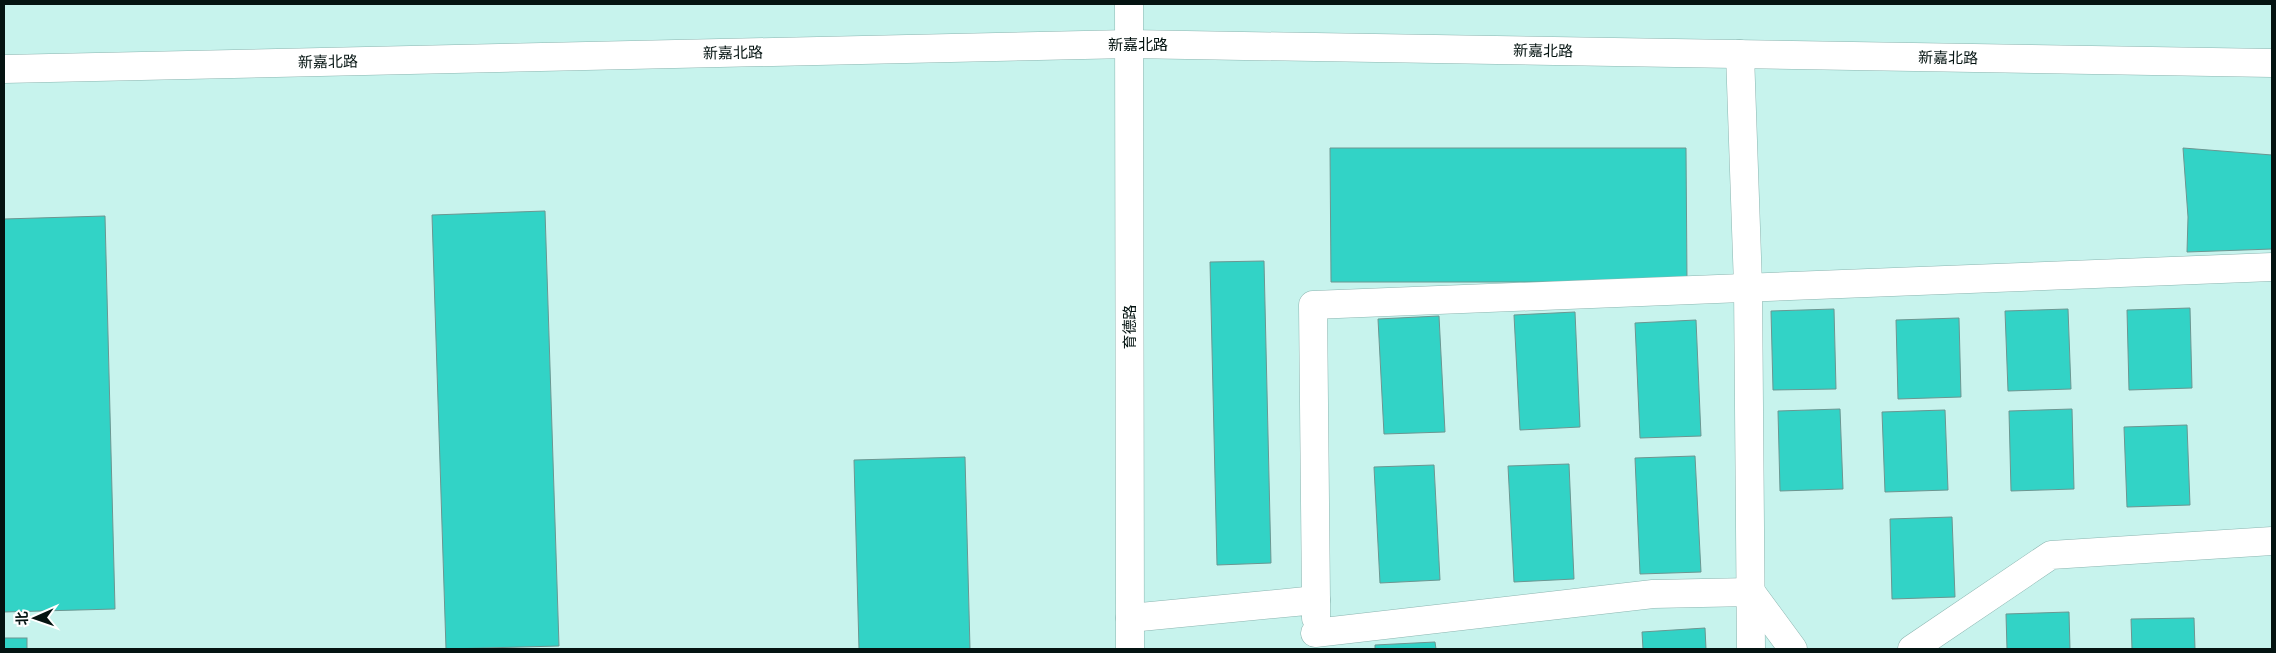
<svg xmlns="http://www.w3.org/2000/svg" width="2276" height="653" font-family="Roboto,'Noto Sans SC',sans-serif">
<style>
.building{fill:#32d3c6;stroke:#6c9691}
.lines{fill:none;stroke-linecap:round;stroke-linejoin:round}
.minor-casing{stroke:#8bb5b0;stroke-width:29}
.minor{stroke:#fff;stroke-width:28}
.labels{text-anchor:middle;stroke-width:4;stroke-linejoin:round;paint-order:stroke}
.street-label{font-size:15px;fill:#041311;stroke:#fff}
</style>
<rect width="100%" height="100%" fill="#c7f3ed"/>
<!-- building -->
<g class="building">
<polygon points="1330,148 1686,148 1687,282 1331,282"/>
<polygon points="2183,148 2272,155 2272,249 2187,252 2188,217"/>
<polygon points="545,211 559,646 446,649 432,215"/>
<polygon points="105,216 115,609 4,612 4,219"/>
<polygon points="1264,261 1271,563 1217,565 1210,262"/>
<polygon points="2190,308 2192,388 2129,390 2127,310"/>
<polygon points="1834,309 1836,389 1773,390 1771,311"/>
<polygon points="2068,309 2071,389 2008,391 2005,311"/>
<polygon points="1575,312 1580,427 1520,430 1514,315"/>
<polygon points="1439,316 1445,432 1384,434 1378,319"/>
<polygon points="1959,318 1961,397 1898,399 1896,320"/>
<polygon points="1696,320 1701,436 1640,438 1635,323"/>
<polygon points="1840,409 1843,489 1780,491 1778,411"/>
<polygon points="2072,409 2074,489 2011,491 2009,411"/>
<polygon points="1945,410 1948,490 1885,492 1882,412"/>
<polygon points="2187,425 2190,505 2127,507 2124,427"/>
<polygon points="1695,456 1701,572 1640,574 1635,458"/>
<polygon points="965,457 970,649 859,649 854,460"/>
<polygon points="1569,464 1574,579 1514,582 1508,466"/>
<polygon points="1434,465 1440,580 1380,583 1374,467"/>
<polygon points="1952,517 1955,597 1892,599 1890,519"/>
<polygon points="2069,612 2070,649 2007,649 2006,614"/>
<polygon points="2194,618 2195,649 2132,649 2131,619"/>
<polygon points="1705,628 1706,649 1643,649 1642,632"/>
<rect x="4" y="638" width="23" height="11"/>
<polygon points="1435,642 1436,649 1375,649 1375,645"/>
</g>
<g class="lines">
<defs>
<g id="minor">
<polyline points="1129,4 1130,649"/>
<polyline points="1740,54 1748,286 1751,649"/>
<polyline points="4,69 1129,44 2272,63"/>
<polyline points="1316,600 1313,305 2272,267"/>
<polyline points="1130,618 1316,600 1316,618"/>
<polyline points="1315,633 1653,594 1751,592 1793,649"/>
<polyline points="1912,649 2051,555 2272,541"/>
</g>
</defs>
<!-- minor casing -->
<use href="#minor" class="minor-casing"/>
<!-- minor -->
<use href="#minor" class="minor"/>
</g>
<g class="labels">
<!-- street labels -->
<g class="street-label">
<text x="1138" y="50">新嘉北路</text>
<text transform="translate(1543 51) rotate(1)" y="5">新嘉北路</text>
<text transform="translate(733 53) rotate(-1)" y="5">新嘉北路</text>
<text transform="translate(1948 58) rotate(1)" y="5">新嘉北路</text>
<text transform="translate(328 62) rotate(-1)" y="5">新嘉北路</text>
<text transform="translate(1130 327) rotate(-90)" y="5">育德路</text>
</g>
</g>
<!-- border -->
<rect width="2276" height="653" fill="none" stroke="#041311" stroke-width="10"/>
<!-- north arrow -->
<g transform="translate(35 618) rotate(268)" stroke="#ffffff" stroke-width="4" paint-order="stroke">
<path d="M0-4L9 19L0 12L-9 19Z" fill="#041311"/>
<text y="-8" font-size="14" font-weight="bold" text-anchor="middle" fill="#041311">北</text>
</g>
</svg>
